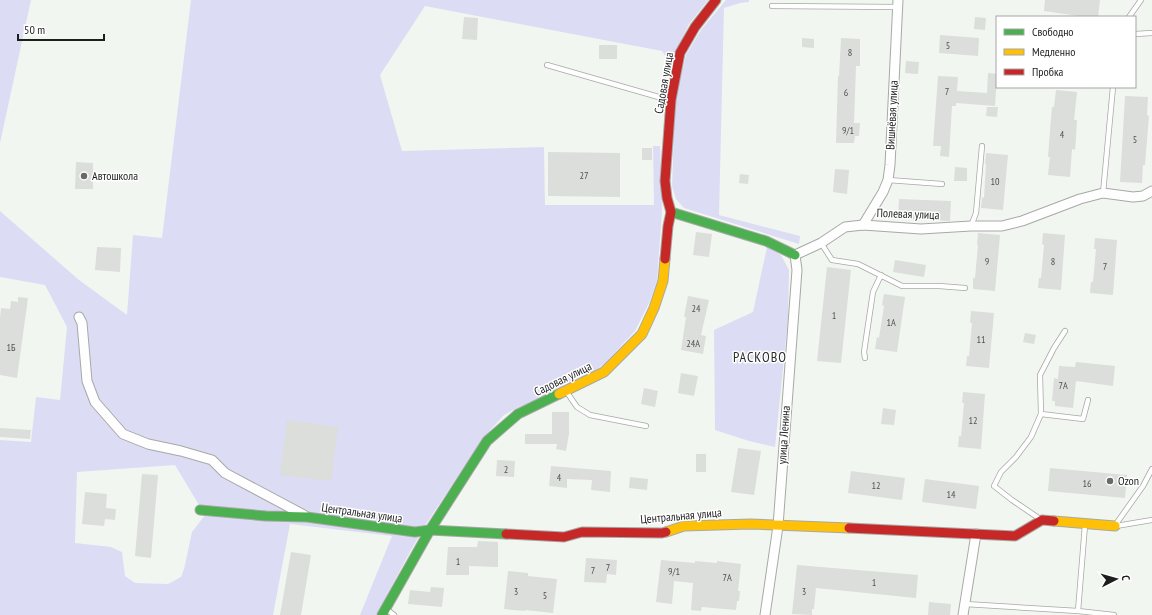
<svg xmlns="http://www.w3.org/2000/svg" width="1152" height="615" font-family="'PT Sans Narrow',sans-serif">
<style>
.green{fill:#dddcf5;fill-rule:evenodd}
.building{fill:#dbdeda}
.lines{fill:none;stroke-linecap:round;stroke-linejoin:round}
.lane-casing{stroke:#a7a9a6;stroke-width:6}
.street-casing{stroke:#a7a9a6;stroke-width:11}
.fast-casing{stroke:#a7a9a6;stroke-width:11}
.slow-casing{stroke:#a7a9a6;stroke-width:11}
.jam-casing{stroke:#a7a9a6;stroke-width:11}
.lane{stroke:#fdfefd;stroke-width:4.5}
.street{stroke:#fdfefd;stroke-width:9}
.fast{stroke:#4caf50;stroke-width:9}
.slow{stroke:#ffc107;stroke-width:9}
.jam{stroke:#c62828;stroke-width:9}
.poi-dot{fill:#686a67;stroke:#fff;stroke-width:1.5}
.labels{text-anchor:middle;stroke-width:3;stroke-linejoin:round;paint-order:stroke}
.number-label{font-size:10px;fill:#4e514e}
.street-label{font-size:12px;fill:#1d1f1d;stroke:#fff}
.poi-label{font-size:12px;fill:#1d1f1d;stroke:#fff;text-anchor:start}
.quarter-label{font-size:14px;letter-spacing:1px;fill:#292e29;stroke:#fff}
</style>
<rect width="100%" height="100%" fill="#f2f6f1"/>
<!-- green -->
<g class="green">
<polygon points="0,0 31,0 0,143"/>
<path d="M191,0H708L689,24L670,64L662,51L425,6L380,75L402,151L544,147L545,205H654L653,146H660L662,211L657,281L649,303L635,331L605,363L590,375L519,407L504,415L484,437L428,521L411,550L376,615H360L392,536L290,524L273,615H0V440L31,442L36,397L60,400L67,327L45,285L0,277V211L79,280L127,315L133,235L162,238ZM175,465L205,515L192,532L184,569L181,577L168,584L135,583L125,576L122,552L111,547L75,543L77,472Z"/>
<polygon points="726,0 749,0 749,2 740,3 724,8 719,215 800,236 799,244 684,208 676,199 672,186 675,101 686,55 701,30"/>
<polygon points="767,247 781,255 789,270 788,319 775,447 749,441 715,430 714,330 753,312"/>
</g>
<!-- building -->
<g class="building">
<polygon points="1045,0 1100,0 1098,17 1085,17 1044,11"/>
<polygon points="464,17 478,18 477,40 462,39"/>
<polygon points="975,17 986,18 985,30 974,29"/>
<polygon points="940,35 979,38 978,56 939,53"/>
<polygon points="802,38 814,39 814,48 802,47"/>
<polygon points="841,38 860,39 860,66 856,66 854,123 860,123 859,136 855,136 854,143 836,143 838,76 839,76"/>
<rect x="599" y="45" width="18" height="14"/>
<polygon points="906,61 919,62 918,74 905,73"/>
<polygon points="988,73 997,74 995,106 956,103 956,106 952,106 949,157 940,156 941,146 933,146 938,76 958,77 957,91 987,93"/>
<polygon points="1056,90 1077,92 1074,120 1077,120 1076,138 1075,150 1072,149 1070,177 1048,175 1050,157 1048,157 1051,118 1052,107 1054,107"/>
<polygon points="1125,96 1148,97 1147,115 1149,116 1145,165 1143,165 1142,183 1120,182"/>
<polygon points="987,107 998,107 997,117 986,116"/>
<rect x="642" y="148" width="10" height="12"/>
<polygon points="548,152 620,153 620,197 548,196"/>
<polygon points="986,153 1008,155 1003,210 981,208 982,197 984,198 986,164 985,164"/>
<polygon points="76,162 93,163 93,189 75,189"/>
<polygon points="955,167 967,168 967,181 954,181"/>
<polygon points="835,169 849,170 847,194 833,192"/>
<polygon points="740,174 749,175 748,184 739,183"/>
<polygon points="899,199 951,201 950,221 898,219"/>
<polygon points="696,232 712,234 709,257 693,255"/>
<polygon points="978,233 1000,235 995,291 973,289 973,278 975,278 978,245 977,245"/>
<polygon points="1043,233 1065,235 1061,290 1038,288 1039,278 1041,278 1044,245 1042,244"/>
<polygon points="1095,238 1117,240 1113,295 1090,293 1091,282 1093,282 1096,249 1094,249"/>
<polygon points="97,247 121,248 120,272 95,270"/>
<polygon points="895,260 926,265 924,277 893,272"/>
<polygon points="827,267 851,270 841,363 817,361"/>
<polygon points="884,294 905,297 897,352 875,349 877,337 879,338 884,306 882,305"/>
<polygon points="688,296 709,300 701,335 706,336 703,354 681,350 686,317 684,317"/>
<polygon points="18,297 28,298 17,378 0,375 0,318 1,308 10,309 11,301 18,302"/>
<polygon points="971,311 994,313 989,368 966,366 967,356 969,356 972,323 970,323"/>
<polygon points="1025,333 1036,335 1034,344 1023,342"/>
<polygon points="1076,362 1115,366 1113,386 1076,381 1073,408 1055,406 1055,401 1052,401 1054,378 1058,379 1059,366 1075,367"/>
<polygon points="681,373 698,376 694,396 678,393"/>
<polygon points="644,388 658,391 655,407 641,404"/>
<polygon points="963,392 985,394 981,449 958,447 959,436 961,436 964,403 962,403"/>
<polygon points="883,408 896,410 894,425 881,424"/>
<polygon points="552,412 569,412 569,434 566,451 556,449 557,444 525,444 525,434 552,434"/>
<polygon points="287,420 338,427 331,481 280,475"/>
<polygon points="0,428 31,430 30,439 0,437"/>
<polygon points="738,448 761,451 754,495 731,492"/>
<rect x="696" y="454" width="10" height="18"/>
<polygon points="497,460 515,461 514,477 496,476"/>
<polygon points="551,466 611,471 610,492 591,490 592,480 567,479 567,488 549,486"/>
<polygon points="1050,468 1127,475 1125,498 1048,491"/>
<polygon points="851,471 905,478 902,500 848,493"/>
<polygon points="142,474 158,475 151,558 135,556"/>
<polygon points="630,477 648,479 647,490 629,488"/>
<polygon points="925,479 979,486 976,509 922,502"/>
<polygon points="85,492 107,494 106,508 116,509 115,520 105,519 104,526 82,524"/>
<polygon points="478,541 498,542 498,567 469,566 469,575 446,575 448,547 477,547"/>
<polygon points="291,552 311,555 301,615 280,615"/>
<polygon points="586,558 617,560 616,575 607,574 606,583 584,582"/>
<polygon points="661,560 695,563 695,561 717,563 717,561 741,564 738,591 740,591 739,601 737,601 736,610 702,607 701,611 691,610 693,583 674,581 672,604 656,602"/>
<polygon points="797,565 918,575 916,598 816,588 814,609 812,609 812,615 792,614"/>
<polygon points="508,571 528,573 528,576 557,579 553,613 525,610 525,611 504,609"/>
<polygon points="431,587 444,588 442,607 408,604 410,590 430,592"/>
<polygon points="929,602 951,604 950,615 928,615"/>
</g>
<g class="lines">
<defs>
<g id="lane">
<polyline points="772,6 898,7"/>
<polyline points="1129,17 1141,0"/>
<polyline points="1135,34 1152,33"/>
<polyline points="547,65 669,100"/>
<polyline points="888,180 942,184"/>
<polyline points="1103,193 1113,87"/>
<polyline points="971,226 976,213 982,146"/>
<polyline points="821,243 832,260 858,264 902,286 939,286 965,288"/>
<polyline points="865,358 864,352 873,292 881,275"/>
<polyline points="566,391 577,407 590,415 646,426"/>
<polyline points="1041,414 1083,419 1088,400"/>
<polyline points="1040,519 1012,500 994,486 1001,472 1016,457 1031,437 1041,414 1040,375 1054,348 1065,331"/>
<polyline points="1116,524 1143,486 1152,469"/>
<polyline points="1116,526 1152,520"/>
<polyline points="965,604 1078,611 1114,615"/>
<polyline points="386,609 394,615"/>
<polyline points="1078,611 1085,525"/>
</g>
<g id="street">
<polyline points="863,225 883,192 888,180 890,165 898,0"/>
<polyline points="79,317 82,323 87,381 95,402 123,434 148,444 181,451 212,460 225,473 304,515"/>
<polyline points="765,615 778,526 797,270 795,255 821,243 845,227 863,225 921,229 971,226 1002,226 1022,221 1080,199 1103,193 1133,197 1143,196 1152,191"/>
<polyline points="963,615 976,534"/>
</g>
<g id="fast">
<polyline points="671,212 766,241 795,255"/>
<polyline points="200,510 266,516 307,517 415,532 430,530 506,534"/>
<polyline points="382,615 430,530 487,441 518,414 559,394"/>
</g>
<g id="slow">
<polyline points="559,394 604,372 642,334 654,308 663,281 665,259"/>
<polyline points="1054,521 1115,526"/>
<polyline points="666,532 684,526 751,524 849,528"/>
</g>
<g id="jam">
<polyline points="665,259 668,226 671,212 667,198 665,181 671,100 680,53 695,27 716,0"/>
<polyline points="849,528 1015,536 1042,520 1054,521"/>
<polyline points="506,534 564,537 582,532 662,533 666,532"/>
</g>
</defs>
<!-- lane casing -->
<use href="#lane" class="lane-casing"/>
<!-- street casing -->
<use href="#street" class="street-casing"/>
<!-- fast casing -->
<use href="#fast" class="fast-casing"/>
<!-- slow casing -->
<use href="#slow" class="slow-casing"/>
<!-- jam casing -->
<use href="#jam" class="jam-casing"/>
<!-- lane -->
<use href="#lane" class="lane"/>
<!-- street -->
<use href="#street" class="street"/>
<!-- fast -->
<use href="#fast" class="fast"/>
<!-- slow -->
<use href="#slow" class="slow"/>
<!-- jam -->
<use href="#jam" class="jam"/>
</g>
<!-- markers -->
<g class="poi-dot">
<circle cx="84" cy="176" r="4"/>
<circle cx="1110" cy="481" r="4"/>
</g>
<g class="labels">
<!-- number labels -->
<g class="number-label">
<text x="948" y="49">5</text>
<text x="850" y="56">8</text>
<text x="947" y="95">7</text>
<text x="846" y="96">6</text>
<text x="848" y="134">9/1</text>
<text x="1062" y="138">4</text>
<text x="1135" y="143">5</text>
<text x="584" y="179">27</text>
<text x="995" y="185">10</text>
<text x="987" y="265">9</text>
<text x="1053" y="265">8</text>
<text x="1105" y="270">7</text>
<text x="696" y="312">24</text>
<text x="834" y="319">1</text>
<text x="891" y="326">1А</text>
<text x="981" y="343">11</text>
<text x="693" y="347">24А</text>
<text x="11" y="351">1Б</text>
<text x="1063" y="389">7А</text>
<text x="973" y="424">12</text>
<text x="506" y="473">2</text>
<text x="559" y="481">4</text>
<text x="1087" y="487">16</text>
<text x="876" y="489">12</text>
<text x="951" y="498">14</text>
<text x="458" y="565">1</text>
<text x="608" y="571">7</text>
<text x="593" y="574">7</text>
<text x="674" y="575">9/1</text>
<text x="727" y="581">7А</text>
<text x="874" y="586">1</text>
<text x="516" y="595">3</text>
<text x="804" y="595">3</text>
<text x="545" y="599">5</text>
</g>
<!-- street labels -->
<g class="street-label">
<text transform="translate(664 83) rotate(-80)" y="4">Садовая улица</text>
<text transform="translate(892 115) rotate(-87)" y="4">Вишнёвая улица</text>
<text transform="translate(908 214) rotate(2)" y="4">Полевая улица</text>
<text transform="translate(563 379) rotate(-26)" y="4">Садовая улица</text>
<text transform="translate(784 435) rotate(-86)" y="4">улица Ленина</text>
<text transform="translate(362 513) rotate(8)" y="4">Центральная улица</text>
<text transform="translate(681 516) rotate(-5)" y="4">Центральная улица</text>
</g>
<!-- poi labels -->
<g class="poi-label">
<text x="92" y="180">Автошкола</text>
<text x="1118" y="485">Ozon</text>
</g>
<!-- quarter labels -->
<g class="quarter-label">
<text x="760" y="362">РАСКОВО</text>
</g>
</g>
<!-- legend -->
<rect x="996" y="16" width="140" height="72" fill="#ffffff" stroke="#a5a5a5"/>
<rect x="1004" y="29" width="20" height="6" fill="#4caf50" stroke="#a5a5a5"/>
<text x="1032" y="36" font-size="12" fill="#1d1f1d">Свободно</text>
<rect x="1004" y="49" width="20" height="6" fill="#ffc107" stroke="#a5a5a5"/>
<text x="1032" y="56" font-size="12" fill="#1d1f1d">Медленно</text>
<rect x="1004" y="69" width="20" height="6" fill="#c62828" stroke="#a5a5a5"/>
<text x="1032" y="76" font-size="12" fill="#1d1f1d">Пробка</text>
<!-- north arrow -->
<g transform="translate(1116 579) rotate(84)" stroke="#ffffff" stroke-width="3" paint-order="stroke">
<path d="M0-3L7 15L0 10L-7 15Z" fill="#1d1f1d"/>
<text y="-6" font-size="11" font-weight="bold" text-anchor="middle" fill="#1d1f1d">С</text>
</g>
<!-- scale -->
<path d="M18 34v6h86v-6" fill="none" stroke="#1d1f1d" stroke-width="2"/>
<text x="24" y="34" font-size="12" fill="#1d1f1d" stroke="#ffffff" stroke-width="3" paint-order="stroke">50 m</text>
</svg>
